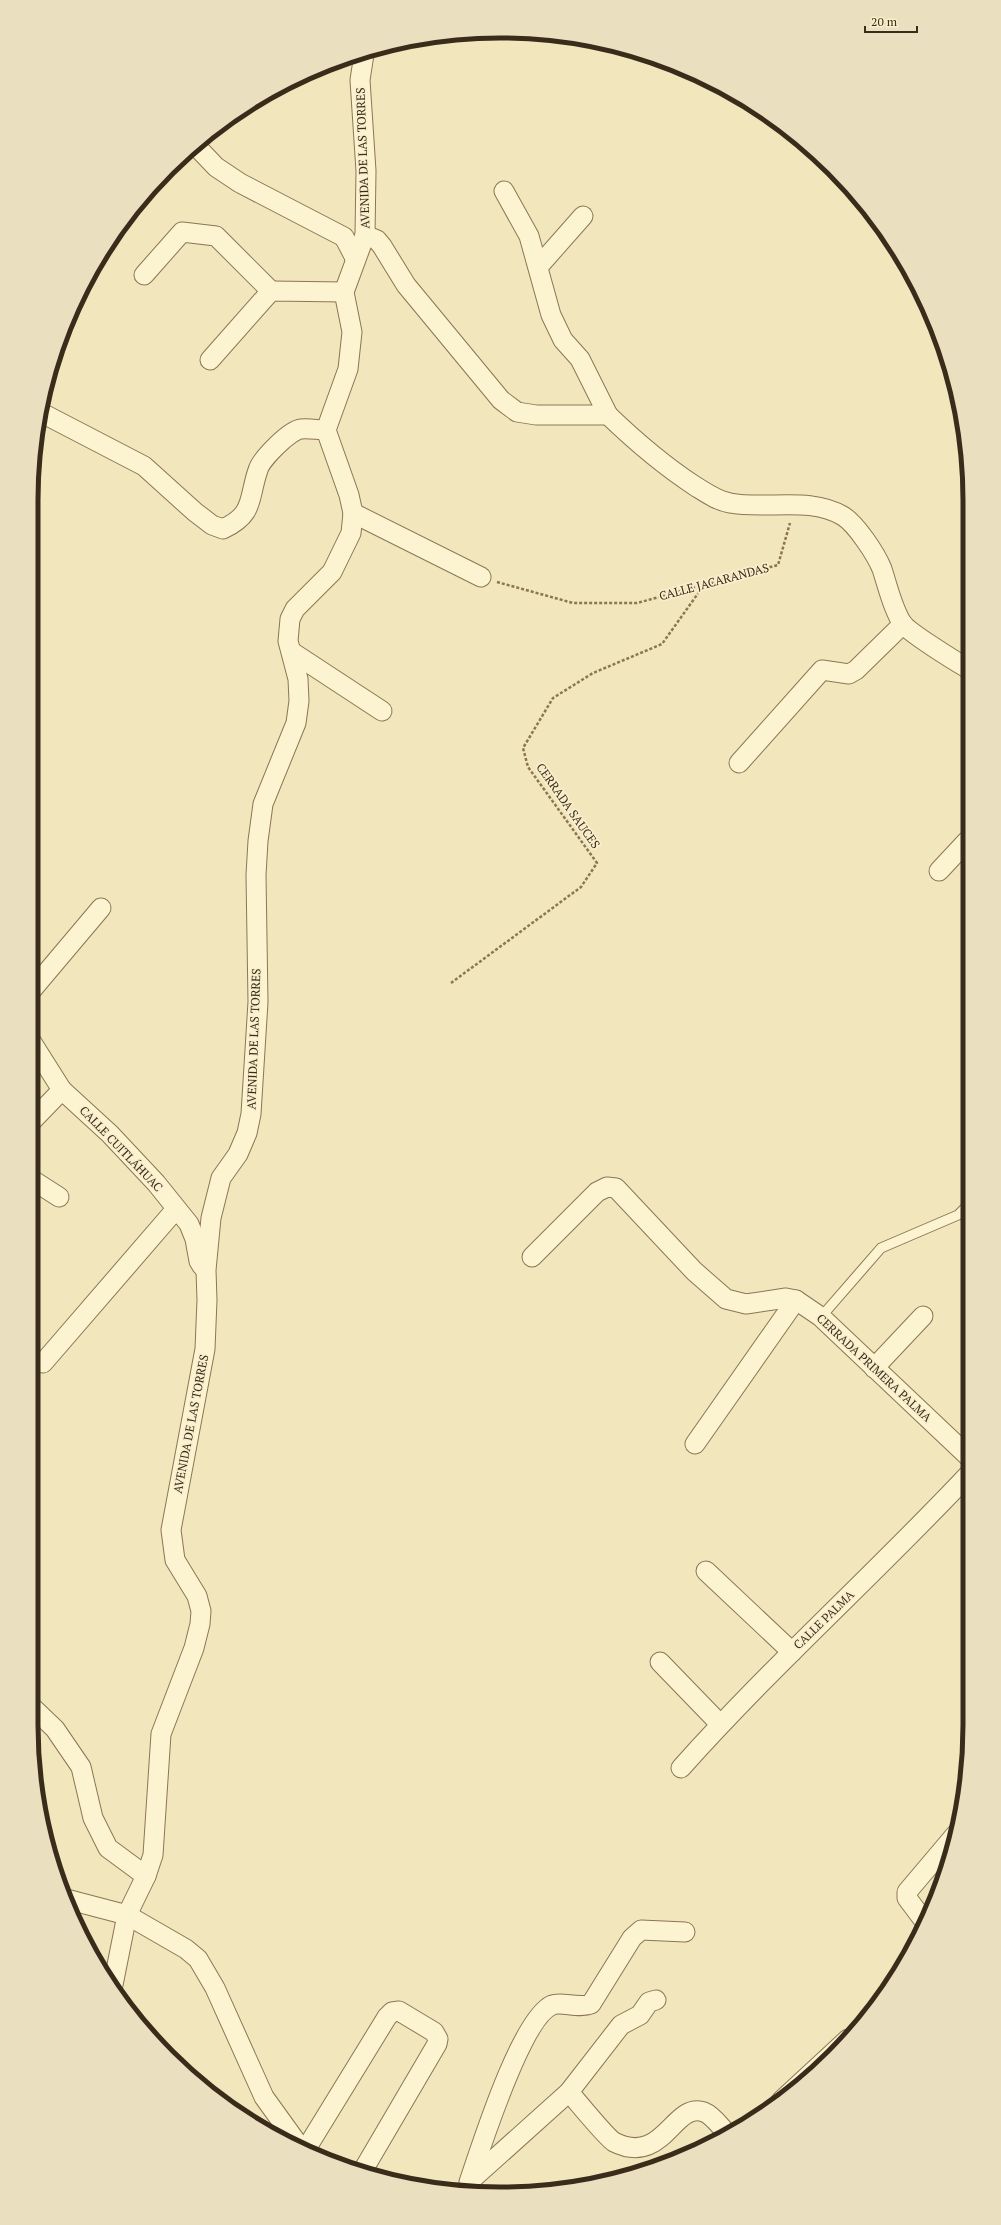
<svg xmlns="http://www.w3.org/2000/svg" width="1001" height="2225" font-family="'PT Serif',serif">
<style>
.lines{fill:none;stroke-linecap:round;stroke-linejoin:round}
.service-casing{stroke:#8b7654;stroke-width:11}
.minor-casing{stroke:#8b7654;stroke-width:21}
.path{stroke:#8b7654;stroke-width:2.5;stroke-dasharray:3 2;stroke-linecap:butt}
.service{stroke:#fcf3d0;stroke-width:9}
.minor{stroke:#fcf3d0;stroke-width:19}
.labels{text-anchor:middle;stroke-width:3.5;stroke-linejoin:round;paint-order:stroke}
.street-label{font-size:12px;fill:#392c1a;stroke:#f9efcc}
.rim{fill:none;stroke:#392c1a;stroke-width:5}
</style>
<rect width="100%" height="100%" fill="#f2e6bc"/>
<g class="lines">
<defs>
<polyline id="service" points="821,1317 881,1248 958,1215 968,1205"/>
<g id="minor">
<polyline points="196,146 216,167 240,183 344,237 355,258"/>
<polyline points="504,191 529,236 551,315 563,340 580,359 608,415"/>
<path d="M365,235L377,240L382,246L406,285L501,400L517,412L536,415H608C635,441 663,465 695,486C705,492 717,501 730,503C766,510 810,496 843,516C856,524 876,554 882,569C888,587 892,607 902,623C908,632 955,661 967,668"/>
<polyline points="538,267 583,216"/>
<polyline points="144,275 182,232 216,236 271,291"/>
<polyline points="210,360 271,291 344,292"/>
<path d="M40,412L144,466L195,512L212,525L223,529C255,514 248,499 258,470C261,459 290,430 301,429C309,428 318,430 326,430"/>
<polyline points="353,513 481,577"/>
<polyline points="292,652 382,711"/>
<polyline points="739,763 822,670 849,674 856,670 903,624"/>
<polyline points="939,871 967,841"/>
<polyline points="31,991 101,908"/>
<polyline points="31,1041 62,1090"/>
<polyline points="31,1122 62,1090 110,1134 156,1183 189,1224 195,1239 199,1261 202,1266"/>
<polyline points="31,1179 59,1197"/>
<polyline points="532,1257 597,1192 607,1187 616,1188 694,1271 726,1299 746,1304 786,1298 796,1300 821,1317 969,1457"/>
<polyline points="43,1363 176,1209"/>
<polyline points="874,1368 923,1316"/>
<polyline points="695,1444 796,1300"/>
<polyline points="706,1571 792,1652"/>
<polyline points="660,1662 720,1724"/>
<polyline points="31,1706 55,1729 81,1767 93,1818 108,1848 146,1876"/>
<path d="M681,1768C772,1666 875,1574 969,1474"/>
<polyline points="66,1899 127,1915 186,1949 198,1959 215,1988 264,2097 300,2147"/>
<polyline points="925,1922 907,1898 907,1892 956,1834"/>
<polyline points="113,1985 127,1915 146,1876 153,1855 161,1734 194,1648 200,1624 201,1611 197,1596 175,1560 171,1530 205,1349 207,1300 206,1270 211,1218 221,1178 238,1154 247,1133 251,1114 258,1002 256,875 258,841 263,804 296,723 299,701 298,679 288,641 290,619 295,609 332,572 351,533 353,513 349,495 326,430 348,369 352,332 344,292 365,235 366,171 360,80 364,54"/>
<path d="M569,2092C577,2101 606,2137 614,2142C664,2167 673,2101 704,2112C714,2116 720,2127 728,2134"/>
<polyline points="781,2101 848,2039"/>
<polyline points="306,2149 387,2017 392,2012 399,2011 434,2032 438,2039 437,2044 362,2172"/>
<polyline points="471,2180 569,2092 621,2025 640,2015 649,2002 656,2000"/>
<path d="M469,2182C481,2147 521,2019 552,2005C562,2001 578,2009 591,2004L632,1938L641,1930L685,1932"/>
</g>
</defs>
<!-- service casing -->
<use href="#service" class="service-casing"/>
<!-- minor casing -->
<use href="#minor" class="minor-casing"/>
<!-- path -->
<g class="path">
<polyline points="497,582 573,603 637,603 778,565 790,523"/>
<polyline points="451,983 581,887 597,863 528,767 523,748 553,698 593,673 662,644 704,585"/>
</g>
<!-- service -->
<use href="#service" class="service"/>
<!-- minor -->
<use href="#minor" class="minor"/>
</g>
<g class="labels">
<!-- street labels -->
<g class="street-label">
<text transform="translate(363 158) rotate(-92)" y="4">AVENIDA DE LAS TORRES</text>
<text transform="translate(714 582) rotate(-15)" y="4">CALLE JACARANDAS</text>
<text transform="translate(568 806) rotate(55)" y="4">CERRADA SAUCES</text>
<text transform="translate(254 1039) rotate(-88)" y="4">AVENIDA DE LAS TORRES</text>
<text transform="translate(121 1149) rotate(46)" y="4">CALLE CUITLÁHUAC</text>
<text transform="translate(874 1368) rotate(43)" y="4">CERRADA PRIMERA PALMA</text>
<text transform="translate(191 1424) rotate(-79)" y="4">AVENIDA DE LAS TORRES</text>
<text transform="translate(824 1620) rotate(-44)" y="4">CALLE PALMA</text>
</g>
</g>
<!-- crop -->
<path d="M0 0H1001V2225H0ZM500 38H501A462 462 0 0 1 963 500V1725A462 462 0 0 1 501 2187H500A462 462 0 0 1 38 1725V500A462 462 0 0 1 500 38Z" fill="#eadfbe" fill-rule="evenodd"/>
<path class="rim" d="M500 38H501A462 462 0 0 1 963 500V1725A462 462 0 0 1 501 2187H500A462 462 0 0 1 38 1725V500A462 462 0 0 1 500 38Z"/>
<!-- scale -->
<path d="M865 26v6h52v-6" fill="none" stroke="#392c1a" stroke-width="2"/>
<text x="871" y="26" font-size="12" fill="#392c1a" stroke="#f9efcc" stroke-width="3" paint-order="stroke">20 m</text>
</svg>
